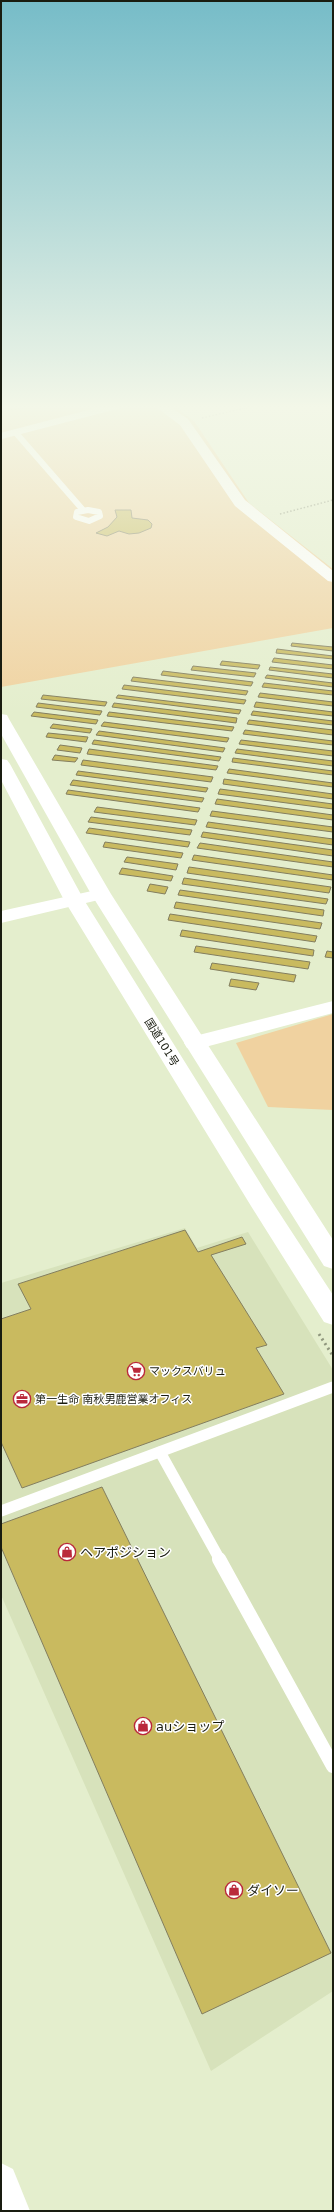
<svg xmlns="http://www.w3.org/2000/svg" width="334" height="2212" font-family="'DejaVu Sans','Noto Sans JP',sans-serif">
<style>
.built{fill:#d7e2bb}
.green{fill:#f0d2a0}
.building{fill:#c9ba5f;stroke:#837e5f}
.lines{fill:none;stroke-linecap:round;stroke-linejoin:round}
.path-far1{stroke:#90977e;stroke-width:1.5;stroke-dasharray:1.5 2;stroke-linecap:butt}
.path{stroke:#90977e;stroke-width:3;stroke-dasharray:2 3.5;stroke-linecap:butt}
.lane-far2{stroke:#fff;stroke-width:6}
.lane-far1{stroke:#fff;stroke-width:11}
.lane{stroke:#fff;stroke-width:14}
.street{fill:#fff;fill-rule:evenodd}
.highway{fill:#fff;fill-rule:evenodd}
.labels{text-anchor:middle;stroke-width:3;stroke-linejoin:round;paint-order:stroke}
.street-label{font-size:11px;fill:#191c10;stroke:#fff}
.poi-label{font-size:11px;fill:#191c10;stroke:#fff;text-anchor:start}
.near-poi-label{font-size:13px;fill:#191c10;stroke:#fff;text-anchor:start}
</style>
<rect width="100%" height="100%" fill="#e4eecd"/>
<!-- built -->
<polygon class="built" points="185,1228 197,1248 248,1232 333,1370 333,1991 211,2071 1,1595 1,1283"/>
<!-- green -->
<g class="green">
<polygon points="1,405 172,405 194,421 249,503 333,569 333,628 1,687"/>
<polygon points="333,1014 333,1110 268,1107 236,1043"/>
</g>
<!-- building -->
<g class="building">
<polygon points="115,510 131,510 132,518 148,520 152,524 151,528 139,533 129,534 119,531 107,536 96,533 108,527 117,517"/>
<polygon points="292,643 333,647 333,651 291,646"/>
<polygon points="277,649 333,656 333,659 276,653"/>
<polygon points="274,658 333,665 333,669 272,662"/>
<polygon points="222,661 260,665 258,669 220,665"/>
<polygon points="193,666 256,673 254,677 191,670"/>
<polygon points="270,667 333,674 333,678 269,670"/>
<polygon points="163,671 253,682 251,686 161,675"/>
<polygon points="267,675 333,683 333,687 265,678"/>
<polygon points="133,677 248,691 246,695 131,681"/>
<polygon points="264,683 333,691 333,695 262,687"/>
<polygon points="124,685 246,700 244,704 122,689"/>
<polygon points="260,693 333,702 333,706 258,697"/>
<polygon points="43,695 107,702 105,706 41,699"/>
<polygon points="118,695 241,710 239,714 116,698"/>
<polygon points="256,702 333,712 333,716 254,707"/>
<polygon points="38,703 102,711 100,715 36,707"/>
<polygon points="114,703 237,718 236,723 112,707"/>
<polygon points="253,711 333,721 333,725 251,715"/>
<polygon points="34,712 98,720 96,724 31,716"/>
<polygon points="109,712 234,727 232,731 107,716"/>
<polygon points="249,720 333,730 333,735 247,724"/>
<polygon points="104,722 229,738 227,742 101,726"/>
<polygon points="53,724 92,729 90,733 50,728"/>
<polygon points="245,730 333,741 333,745 243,734"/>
<polygon points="99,731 225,748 223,752 96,735"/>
<polygon points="48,733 88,737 86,742 46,737"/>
<polygon points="94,740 221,757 219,761 92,744"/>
<polygon points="241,740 333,751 333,756 239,744"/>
<polygon points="60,745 82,748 80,753 57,750"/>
<polygon points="89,749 218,766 216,770 87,754"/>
<polygon points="237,749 333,761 333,766 235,753"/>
<polygon points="55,755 78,758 75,762 52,760"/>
<polygon points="233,758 333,771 333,775 232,762"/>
<polygon points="83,760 213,777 211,782 81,765"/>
<polygon points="229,769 333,783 333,787 227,773"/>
<polygon points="78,771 208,788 206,792 76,775"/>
<polygon points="224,779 333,794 333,799 223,784"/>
<polygon points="73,780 204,798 202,802 70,785"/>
<polygon points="220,789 333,804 333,809 218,794"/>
<polygon points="68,790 200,808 198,812 66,794"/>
<polygon points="217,799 333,815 333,820 215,804"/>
<polygon points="97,807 197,820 195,825 94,812"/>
<polygon points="212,811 333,827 333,832 210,816"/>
<polygon points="91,817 192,830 190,835 88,822"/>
<polygon points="208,822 333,839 333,845 206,827"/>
<polygon points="89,828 190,842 188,847 86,833"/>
<polygon points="203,832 333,850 333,856 201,837"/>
<polygon points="105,842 183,853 181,858 103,847"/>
<polygon points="200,843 333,862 333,867 197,848"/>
<polygon points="194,855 333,875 333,880 192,860"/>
<polygon points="127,857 178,864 176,870 124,862"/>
<polygon points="189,867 331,887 329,893 187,873"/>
<polygon points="122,868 173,876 171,881 119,874"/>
<polygon points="184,878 328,899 326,904 182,884"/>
<polygon points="150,884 168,887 165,894 147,891"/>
<polygon points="180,890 324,910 323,916 178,895"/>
<polygon points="176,902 322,923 320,929 174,908"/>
<polygon points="170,914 317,936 315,942 168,920"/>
<polygon points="182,930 314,950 313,956 180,936"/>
<polygon points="196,946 310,962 308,969 194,952"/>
<polygon points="327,951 333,952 333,958 325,957"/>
<polygon points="212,963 296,975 294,982 210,969"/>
<polygon points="231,979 259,983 256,990 229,986"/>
<polygon points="185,1230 198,1252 242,1237 246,1244 211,1255 267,1345 256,1348 284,1394 22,1488 1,1442 1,1319 31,1309 18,1284"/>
<polygon points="102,1487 331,1953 202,2014 1,1547 1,1524"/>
</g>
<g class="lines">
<!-- path-far1 -->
<g class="path-far1">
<polyline points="1,412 36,405"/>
<polyline points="202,418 258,405"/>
<polyline points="280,514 333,500"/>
</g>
<!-- path -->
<polyline class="path" points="319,1334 333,1356"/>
<!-- lane-far2 -->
<g class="lane-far2">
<polyline points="16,433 83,510"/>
<polyline points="1,436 120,405"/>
<polygon points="88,510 99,512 100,516 89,521 76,517 77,512"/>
</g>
<!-- lane-far1 -->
<g class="lane-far1">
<polyline points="160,1452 220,1560"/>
<polyline points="1,1511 333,1387"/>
</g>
<!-- lane -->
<polyline class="lane" points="219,1559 333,1766"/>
<!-- street -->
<g class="street">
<polygon points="153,405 167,405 188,419 245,500 333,571 333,582 328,581 235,506 180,425"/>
<polygon points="101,889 107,890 110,894 107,898 1,923 1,911"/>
<polygon points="333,1001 333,1013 194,1050 187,1048 184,1043 187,1038"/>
<polygon points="1,2163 13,2169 30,2211 1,2211"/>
</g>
<!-- highway -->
<g class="highway">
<polygon points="1,714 7,715 9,719 111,894 333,1240 333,1269 324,1266 91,894 1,734"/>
<polygon points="1,759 7,760 10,764 84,900 267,1194 333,1295 333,1325 324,1322 251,1206 64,900 1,780"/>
</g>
</g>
<!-- sky -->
<linearGradient id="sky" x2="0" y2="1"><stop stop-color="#76bcc8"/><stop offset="0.57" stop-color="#f3f7e8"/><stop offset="1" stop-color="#f3f7e8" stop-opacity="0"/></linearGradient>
<rect width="334" height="714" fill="url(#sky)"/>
<!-- icons -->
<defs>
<symbol id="supermarket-ring" viewBox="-11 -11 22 22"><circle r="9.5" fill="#fff" stroke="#ba293b" stroke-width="1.5"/><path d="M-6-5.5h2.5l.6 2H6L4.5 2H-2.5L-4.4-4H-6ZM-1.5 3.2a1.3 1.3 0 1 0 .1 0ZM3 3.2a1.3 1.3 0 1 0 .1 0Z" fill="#ba293b"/></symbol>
<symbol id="office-ring" viewBox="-11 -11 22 22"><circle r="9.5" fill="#fff" stroke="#ba293b" stroke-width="1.5"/><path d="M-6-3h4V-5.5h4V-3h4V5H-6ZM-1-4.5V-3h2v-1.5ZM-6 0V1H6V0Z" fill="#ba293b"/></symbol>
<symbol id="shop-ring" viewBox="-11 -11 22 22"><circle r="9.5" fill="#fff" stroke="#ba293b" stroke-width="1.5"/><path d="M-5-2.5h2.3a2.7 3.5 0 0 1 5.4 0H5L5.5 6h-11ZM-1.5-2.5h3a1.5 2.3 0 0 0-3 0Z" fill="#ba293b"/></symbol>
</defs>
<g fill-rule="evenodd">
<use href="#supermarket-ring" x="126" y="1361" width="20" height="20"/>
<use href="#office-ring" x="12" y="1389" width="20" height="20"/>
<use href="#shop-ring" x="57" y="1542" width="20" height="20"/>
<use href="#shop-ring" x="133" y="1716" width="20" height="20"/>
<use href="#shop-ring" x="224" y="1880" width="20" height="20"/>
</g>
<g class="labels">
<!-- street labels -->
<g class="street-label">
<text transform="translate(162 1042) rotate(58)" y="4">国道101号</text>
</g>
<!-- poi labels -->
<g class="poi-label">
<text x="149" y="1375">マックスバリュ</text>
<text x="35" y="1403">第一生命 南秋男鹿営業オフィス</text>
</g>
<!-- near-poi labels -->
<g class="near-poi-label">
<text x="80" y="1557">ヘアポジション</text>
<text x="156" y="1731">auショップ</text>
<text x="247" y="1895">ダイソー</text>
</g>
</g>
<!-- border -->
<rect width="334" height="2212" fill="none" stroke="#191c10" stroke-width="4"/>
</svg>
